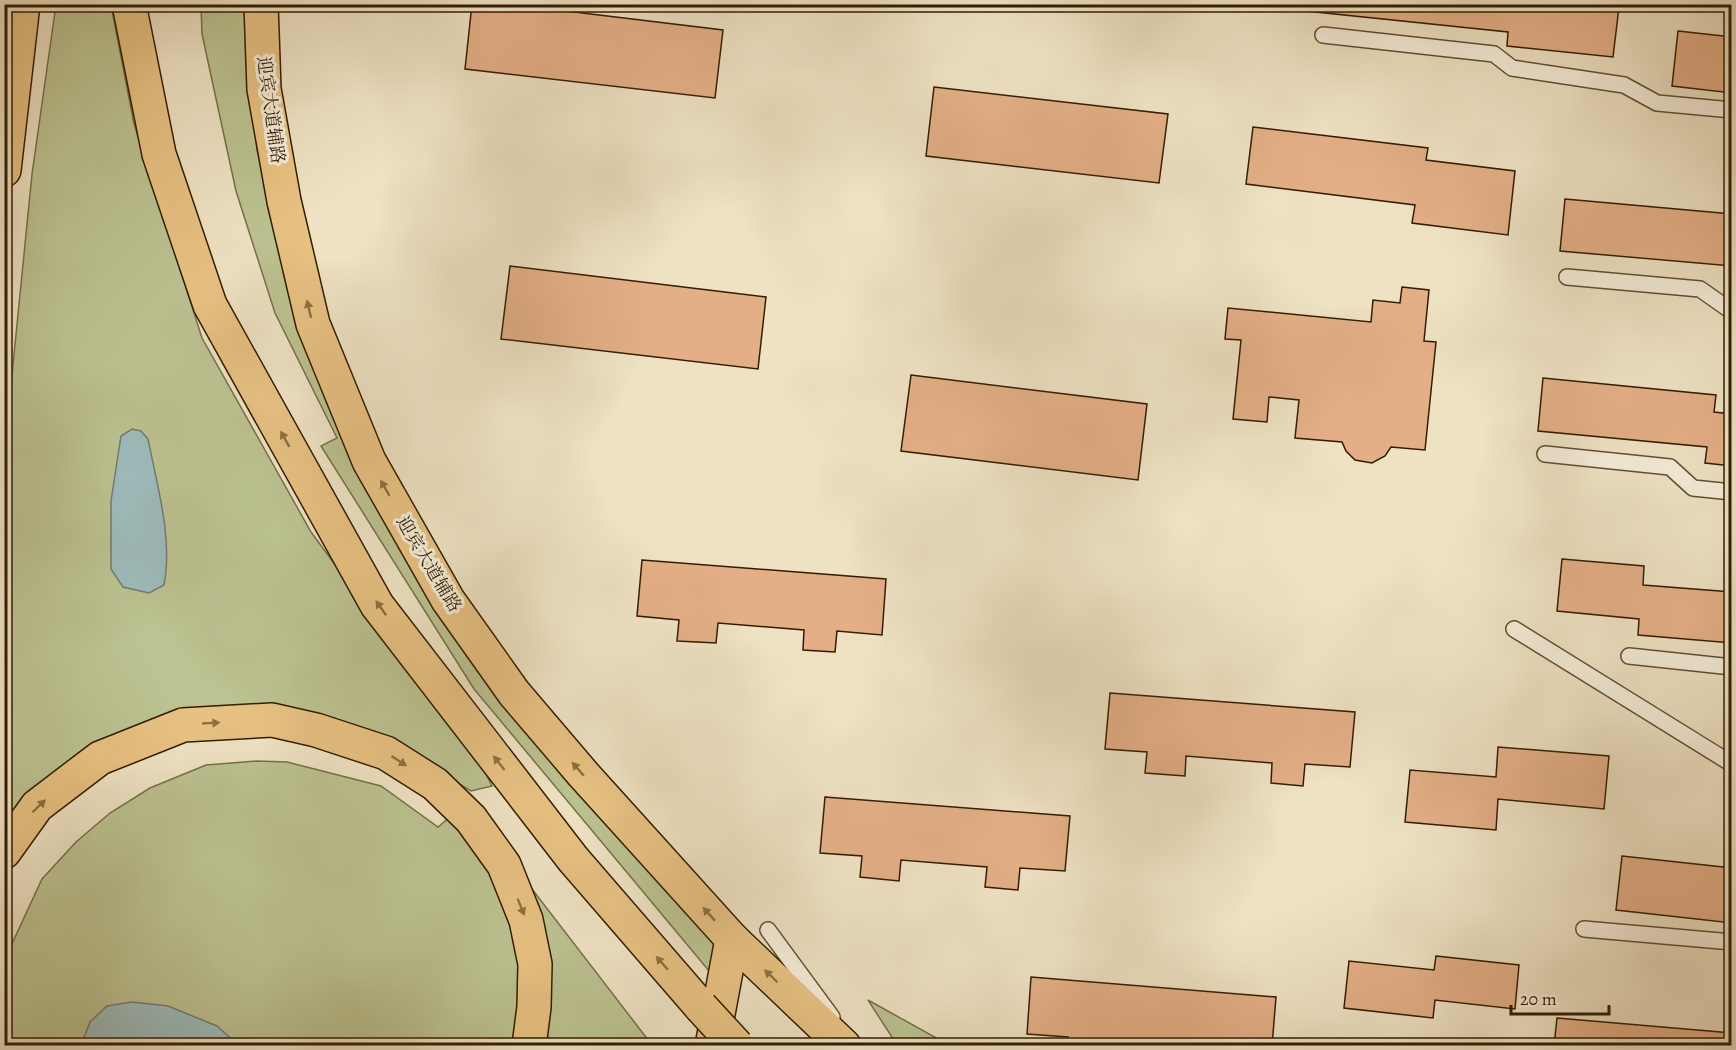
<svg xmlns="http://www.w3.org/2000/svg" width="1736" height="1050" font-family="Alegreya,'Noto Serif SC',serif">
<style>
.green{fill:#bcc291;stroke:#77704a;stroke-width:1.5}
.water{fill:#9dbcbc;stroke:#727c72;stroke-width:1.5}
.building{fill:#e4af87;stroke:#321d02;stroke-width:1.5}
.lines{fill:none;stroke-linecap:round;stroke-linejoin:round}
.lane-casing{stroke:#614e32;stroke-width:18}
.primary-casing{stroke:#321d02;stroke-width:36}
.highway-casing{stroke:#321d02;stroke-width:36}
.lane{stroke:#f4ecd8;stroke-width:15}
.primary{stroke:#e7c182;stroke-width:33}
.highway{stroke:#e7c182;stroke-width:33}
.highway-bridge-casing{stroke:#321d02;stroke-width:36;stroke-linecap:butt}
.highway-bridge{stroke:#e7c182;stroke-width:33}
.oneway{fill:#8c6f42}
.labels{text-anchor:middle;stroke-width:6;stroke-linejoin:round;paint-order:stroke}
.street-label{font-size:18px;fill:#321d02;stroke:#f4ecd8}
</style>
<rect width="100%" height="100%" fill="#eee2c3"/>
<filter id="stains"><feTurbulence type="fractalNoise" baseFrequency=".00333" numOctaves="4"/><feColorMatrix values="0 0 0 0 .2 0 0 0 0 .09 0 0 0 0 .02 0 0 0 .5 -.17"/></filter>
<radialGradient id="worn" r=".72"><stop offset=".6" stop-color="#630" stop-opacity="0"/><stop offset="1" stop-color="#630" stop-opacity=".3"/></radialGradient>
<!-- green -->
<g class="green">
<polygon points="56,5 111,5 134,124 202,338 311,532 479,760 492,786 471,791 380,736 171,715 5,830 4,455 32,174"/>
<polygon points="201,5 247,5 257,150 304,343 343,436 483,678 717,940 715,978 474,689 321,446 337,438 275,313 236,191 202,34"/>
<polygon points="257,761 287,762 381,786 438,827 466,803 652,1045 5,1046 5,959 42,879 76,842 110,813 150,788 206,765"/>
<polygon points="868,1000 949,1045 897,1045"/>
</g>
<!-- water -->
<g class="water">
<path d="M132,429L141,431L148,439C157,485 173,538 164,585L149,593L123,587L111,569V501L121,436Z"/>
<polygon points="132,1002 168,1006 217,1026 238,1045 81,1045 90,1022 107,1006"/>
</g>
<!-- building -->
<g class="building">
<polygon points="472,4 508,4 723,30 715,98 465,69"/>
<polygon points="1307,4 1591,4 1619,7 1613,57 1507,46 1508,32 1306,11"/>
<polygon points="1678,31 1732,37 1732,93 1672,86"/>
<polygon points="934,87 1168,114 1159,183 926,156"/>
<polygon points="1253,127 1428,148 1426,160 1515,171 1508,235 1412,223 1415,205 1246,184"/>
<polygon points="1565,199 1732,214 1732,266 1560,251"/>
<polygon points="510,266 766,297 758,369 501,339"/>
<polygon points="1402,287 1429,290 1424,341 1436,342 1425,450 1391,447 1385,456 1372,463 1355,460 1346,451 1342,442 1295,438 1299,400 1269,397 1267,422 1233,419 1241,340 1225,339 1228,308 1371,322 1373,300 1400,303"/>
<polygon points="911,375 1147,404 1138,480 901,451"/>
<polygon points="1543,378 1716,395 1714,412 1732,414 1732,466 1705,463 1707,447 1538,431"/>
<polygon points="1562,559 1644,566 1643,585 1732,592 1732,643 1638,635 1639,619 1557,611"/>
<polygon points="642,560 886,579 882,635 837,631 835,652 803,650 804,630 718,623 716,643 677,641 679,620 637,616"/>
<polygon points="1110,693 1355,712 1350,767 1305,764 1303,786 1271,783 1272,763 1186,756 1185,776 1145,773 1147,752 1105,749"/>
<polygon points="1498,747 1609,756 1604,809 1498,799 1496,830 1405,822 1410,770 1496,777"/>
<polygon points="825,797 1070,816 1065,871 1020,868 1018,890 985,887 987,867 901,860 899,881 860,877 862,856 820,853"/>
<polygon points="1622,856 1732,868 1732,923 1616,910"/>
<polygon points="1436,956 1519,965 1515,1009 1435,1000 1433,1018 1344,1008 1349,961 1434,970"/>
<polygon points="1031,977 1276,997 1272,1046 1168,1046 1107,1041 1107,1046 1067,1046 1068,1037 1027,1034"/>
<polygon points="1557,1018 1732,1033 1732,1046 1554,1046"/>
</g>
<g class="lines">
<defs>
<g id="lane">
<polyline points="1323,35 1494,54 1512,68 1624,85 1657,103 1732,110"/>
<polyline points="1567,277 1700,289 1727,308 1732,309"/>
<polyline points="1545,454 1670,467 1693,488 1732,492"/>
<polyline points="1514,629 1732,764"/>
<polyline points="1629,656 1732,667"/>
<polyline points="1584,929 1732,942"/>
<polyline points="768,930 832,1017"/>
</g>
<g id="primary">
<polyline points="261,4 264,89 284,201 313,324 369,461 448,600 514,693 583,774 732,939 712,1046"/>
<polyline points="732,939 844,1046"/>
</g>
<g id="highway">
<polyline points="129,4 159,154 210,305 377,605 573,859 701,1007"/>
<polyline points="4,170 23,4"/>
<polyline points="4,852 37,806 100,758 183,725 272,720 316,730 386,753 435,784 471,819 504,865 526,920 535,964 534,1007 529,1046"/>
</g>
</defs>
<!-- lane casing -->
<use href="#lane" class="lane-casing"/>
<!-- primary casing -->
<use href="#primary" class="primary-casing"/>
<!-- highway casing -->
<use href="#highway" class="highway-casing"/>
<!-- lane -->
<use href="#lane" class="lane"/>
<!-- primary -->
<use href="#primary" class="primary"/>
<!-- highway -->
<use href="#highway" class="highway"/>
<defs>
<polyline id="highway-bridge" points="701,1007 737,1046"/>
</defs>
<!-- highway-bridge casing -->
<use href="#highway-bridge" class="highway-bridge-casing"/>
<!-- highway-bridge -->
<use href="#highway-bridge" class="highway-bridge"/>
</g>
<!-- one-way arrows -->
<defs><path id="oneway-solid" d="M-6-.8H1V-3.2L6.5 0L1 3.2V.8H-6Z" transform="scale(1.5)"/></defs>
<g class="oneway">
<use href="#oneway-solid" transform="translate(309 309) rotate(-103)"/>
<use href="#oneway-solid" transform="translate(285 439) rotate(-119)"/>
<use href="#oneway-solid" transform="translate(385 488) rotate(-120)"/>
<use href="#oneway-solid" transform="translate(381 608) rotate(-125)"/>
<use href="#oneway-solid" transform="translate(211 723) rotate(-3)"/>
<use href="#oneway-solid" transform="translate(399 761) rotate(33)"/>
<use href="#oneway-solid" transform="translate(499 763) rotate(-128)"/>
<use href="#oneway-solid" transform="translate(578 769) rotate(-131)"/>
<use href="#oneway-solid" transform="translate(39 806) rotate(-44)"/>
<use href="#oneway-solid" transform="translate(521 907) rotate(68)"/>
<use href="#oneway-solid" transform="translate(709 914) rotate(-132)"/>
<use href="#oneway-solid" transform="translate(662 963) rotate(-131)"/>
<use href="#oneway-solid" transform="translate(771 976) rotate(-136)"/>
</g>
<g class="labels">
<!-- street labels -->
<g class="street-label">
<text transform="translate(271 110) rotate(82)" y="6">迎宾大道辅路</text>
<text transform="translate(429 564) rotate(59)" y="6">迎宾大道辅路</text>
</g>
</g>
<!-- margin -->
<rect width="1736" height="1050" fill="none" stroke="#eee2c3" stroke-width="24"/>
<rect x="6" y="6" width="1724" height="1038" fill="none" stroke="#321d02" stroke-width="3"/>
<rect x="12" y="12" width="1712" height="1026" fill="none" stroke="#321d02" stroke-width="1.5"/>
<!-- scale -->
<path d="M1511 1005v9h98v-9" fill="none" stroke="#321d02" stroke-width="3"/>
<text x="1520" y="1005" font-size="18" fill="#321d02" stroke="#f4ecd8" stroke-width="4.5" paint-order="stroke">20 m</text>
<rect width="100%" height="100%" filter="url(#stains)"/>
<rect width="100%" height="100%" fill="url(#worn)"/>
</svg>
